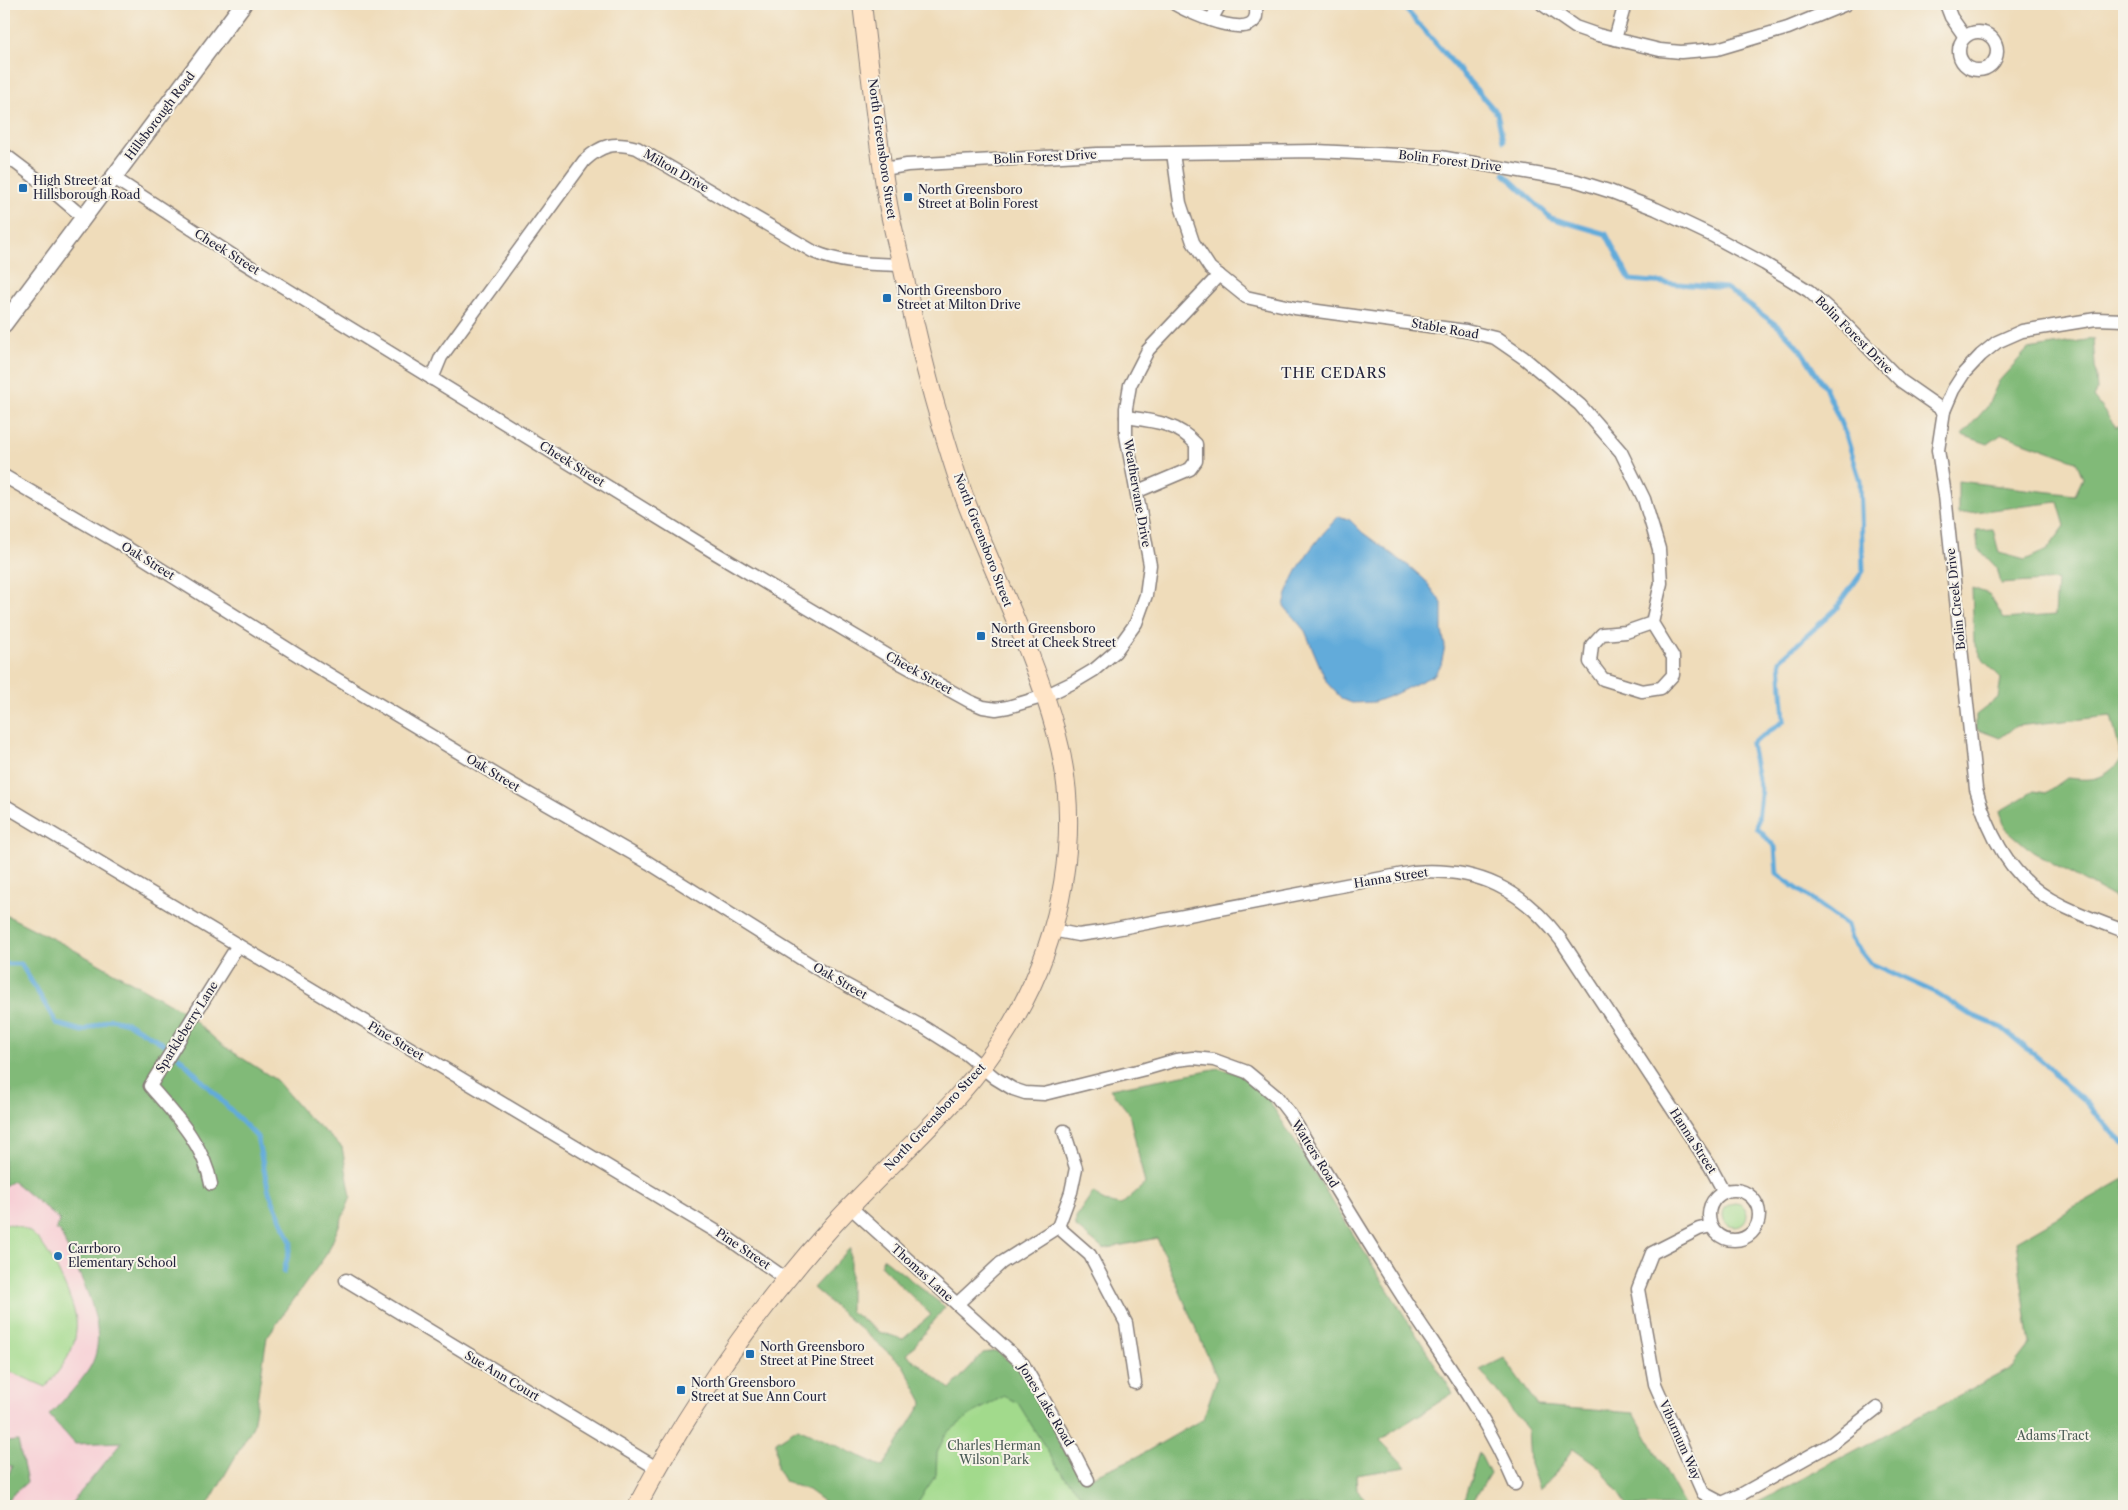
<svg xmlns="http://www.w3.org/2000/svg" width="2128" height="1510" font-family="'Libre Caslon Text',serif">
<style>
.built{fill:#f7cfd5}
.green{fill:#a2da8c;stroke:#627e64}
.forest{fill:#81ba78;stroke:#526e5a}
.water{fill:#62abda;stroke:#42668a}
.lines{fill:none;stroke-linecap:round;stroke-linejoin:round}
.stream{stroke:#62abda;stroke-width:5}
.minor-casing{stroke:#887f7a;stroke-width:15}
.tertiary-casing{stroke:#887f7a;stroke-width:19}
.secondary-casing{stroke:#887f7a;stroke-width:20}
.minor{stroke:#fff;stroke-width:12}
.tertiary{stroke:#fff;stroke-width:16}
.secondary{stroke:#ffe4c6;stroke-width:18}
.poi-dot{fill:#1f6fb2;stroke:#f7f3e8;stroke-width:2}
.labels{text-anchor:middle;stroke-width:4;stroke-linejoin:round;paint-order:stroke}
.street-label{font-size:12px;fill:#22223b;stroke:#f7f3e8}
.poi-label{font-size:12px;fill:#22223b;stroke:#f7f3e8;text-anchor:start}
.park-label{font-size:12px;fill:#485953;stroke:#f7f3e8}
.neighbourhood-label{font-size:14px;letter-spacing:1px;fill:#22223b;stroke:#f7f3e8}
</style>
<rect width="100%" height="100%" fill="#f7f3e8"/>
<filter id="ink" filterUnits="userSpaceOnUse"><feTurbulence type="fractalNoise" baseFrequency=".02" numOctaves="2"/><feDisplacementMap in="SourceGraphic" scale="10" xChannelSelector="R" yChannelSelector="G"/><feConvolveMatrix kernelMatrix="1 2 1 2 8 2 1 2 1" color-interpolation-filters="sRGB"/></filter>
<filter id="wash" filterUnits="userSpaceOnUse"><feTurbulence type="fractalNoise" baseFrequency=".0096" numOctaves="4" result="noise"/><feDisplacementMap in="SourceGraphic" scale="20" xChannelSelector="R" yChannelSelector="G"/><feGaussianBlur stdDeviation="1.12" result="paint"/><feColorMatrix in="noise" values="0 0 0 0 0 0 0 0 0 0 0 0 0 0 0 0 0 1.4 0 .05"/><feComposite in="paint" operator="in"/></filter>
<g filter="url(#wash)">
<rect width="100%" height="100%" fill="#efdcba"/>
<!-- built -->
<polygon class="built" points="4,1166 220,1346 167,1506 4,1506"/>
<!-- green -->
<g class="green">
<circle cx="1735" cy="1215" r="12"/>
<path d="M4,1223C16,1225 26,1228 35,1236C51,1251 72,1297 76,1319C77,1324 76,1332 75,1338C72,1356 57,1373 46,1387L4,1369Z"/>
<polygon points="1003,1363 1105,1506 875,1506"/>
</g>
<!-- forest -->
<g class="forest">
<path d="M2093,339L2097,390L2093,397L2116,427L2124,424V903L2033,852L2005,828L2000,811L2034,791L2046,793L2067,778C2095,781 2103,780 2122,759L2111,716L2016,726L2000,738L1976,729V715L1998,698L2001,678L1984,661L1974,642L1972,588L1989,594L2004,619L2055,615L2057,580L2001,584L1997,568L1978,548L1976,530L1993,529L1999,553L2025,560L2047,550L2065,526L2058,502L1958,514V481L2075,495L2083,478L2076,461L2002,434L1988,444L1962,435L1987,407L1999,381L2028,349Z"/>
<path d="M4,916H8L67,946L183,1011L222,1045L276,1080L306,1115L342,1147L351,1197L328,1252L267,1337L253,1426L207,1506H69L122,1442L75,1444L49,1415C63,1401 78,1386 89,1369C115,1328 75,1270 60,1231L56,1230L60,1220L13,1181L4,1186V1099L12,1091L4,1084Z"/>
<polygon points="1219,1068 1256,1080 1453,1393 1380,1440 1406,1467 1356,1475 1357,1490 1372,1506 1098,1506 1081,1495 1059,1470 1018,1403 1004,1396 970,1415 946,1434 937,1453 936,1475 915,1506 830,1506 808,1490 785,1482 777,1468 776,1442 798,1428 883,1467 923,1402 903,1365 813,1288 850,1248 850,1311 879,1332 903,1339 931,1315 881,1266 883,1258 945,1307 907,1355 950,1389 983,1353 997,1351 1020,1370 1088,1478 1137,1457 1203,1419 1217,1378 1157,1238 1103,1249 1076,1227 1076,1217 1093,1192 1104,1202 1121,1205 1145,1184 1129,1113 1110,1089"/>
<polygon points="2124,1179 2124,1506 1751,1506 2014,1366 2030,1345 2016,1241"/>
<polygon points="1504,1358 1538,1406 1634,1413 1685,1506 1627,1506 1601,1468 1573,1448 1554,1476 1539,1489 1530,1464 1528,1430 1480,1370"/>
<polygon points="18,1441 27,1482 8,1499 7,1506 4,1506 4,1480 8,1476 12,1466 4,1465 4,1442"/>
<polygon points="1479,1452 1490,1474 1470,1506 1462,1506"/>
</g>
<!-- water -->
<path class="water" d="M1339,516L1350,520L1363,533L1410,567L1425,580L1442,603V631L1445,646L1441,665L1434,675L1393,695L1374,702L1352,703L1342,699L1327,683L1305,631L1284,606C1291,571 1315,541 1339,516Z"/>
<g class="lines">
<!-- stream -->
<g class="stream">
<polyline points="1401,4 1497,113 1503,141"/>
<polyline points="1504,174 1551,218 1606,234 1630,280 1726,288 1779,327 1801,350 1826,389 1847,438 1860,481 1863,571 1835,610 1780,660 1784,721 1751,744 1761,794 1757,828 1775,847 1777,874 1847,925 1851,939 1870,963 1934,992 1967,1013 2002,1028 2049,1067 2055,1076 2084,1100 2116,1137 2124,1144"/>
<polyline points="4,964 21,964 57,1024 82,1031 111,1019 128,1023 164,1044"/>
<polyline points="179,1057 257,1137 269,1192 291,1242 284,1272"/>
</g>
</g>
</g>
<g filter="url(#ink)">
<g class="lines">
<defs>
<g id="minor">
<path d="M1175,4C1190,13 1267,49 1255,4"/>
<polyline points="1542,4 1575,27 1598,35 1660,50 1681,52 1717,49 1788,28 1846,4"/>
<polyline points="1946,4 1951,17 1965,37"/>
<polyline points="1211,20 1220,4"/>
<circle cx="1978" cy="51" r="19"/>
<polyline points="1615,39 1625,4"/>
<polyline points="1173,153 1180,203 1193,242 1210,268 1246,297 1295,308 1466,331 1495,338 1524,358 1580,405 1621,452 1644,499 1659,549 1661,583 1652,623 1673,657 1673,675 1661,688 1642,691 1603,679 1590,662 1592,645 1602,634 1626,632 1652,623"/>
<polyline points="4,154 49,188 84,218"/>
<polyline points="884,169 907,165 1097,154 1316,151 1440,157 1577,181 1612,192 1656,209 1711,235 1765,264 1809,291 1843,322 1901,381 1944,411"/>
<polyline points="114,178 241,261 717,554 902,664 969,701 983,707 996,709 1008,707 1045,696 1074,682 1094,670 1115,652 1136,623 1146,595 1150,565 1126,435 1126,408 1130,385 1148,350 1219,275"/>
<path d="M2124,320L2096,319L2022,331L1997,342L1981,355L1964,373L1953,390L1944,411L1938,450L1945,495L1976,789C1989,837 2014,883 2061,905C2081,915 2103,923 2124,931"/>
<path d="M432,379L441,357L584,161C602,144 614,142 637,148L814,252C842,264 871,264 901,265"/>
<path d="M1126,417C1154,421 1177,423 1196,444V461L1190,469L1138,491"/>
<path d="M4,476L129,549L315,666L498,776L649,863L824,973L925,1028L966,1054L995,1078L1013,1089L1025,1093L1044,1094L1145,1069L1176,1060L1193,1058L1214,1060L1247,1072L1277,1097L1290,1114C1330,1180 1370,1246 1412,1311C1449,1367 1489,1422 1515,1484"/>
<polyline points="4,805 729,1239 786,1279"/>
<path d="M1052,930L1078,935L1100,932L1414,872C1478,867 1522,889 1561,940L1710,1166L1724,1192"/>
<path d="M211,1184C204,1144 175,1115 150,1086L238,945"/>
<circle cx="1734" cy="1215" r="25"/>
<polyline points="850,1207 1023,1364 1071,1447 1088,1480"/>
<polyline points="1711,1226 1699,1229 1652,1253 1638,1289 1655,1384 1703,1493 1722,1503 1742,1494 1831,1444 1877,1408"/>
<polyline points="1058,1227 1071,1192 1076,1168 1064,1131"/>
<polyline points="346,1280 658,1469"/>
<polyline points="957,1304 1001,1263 1058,1227 1090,1255 1126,1323 1135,1383"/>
</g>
<polyline id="tertiary" points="4,324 243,4"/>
<path id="secondary" d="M637,1506C691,1404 757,1309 834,1224C894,1158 966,1101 1012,1023C1063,937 1083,829 1056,732C1035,656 999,585 970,512C956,477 945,438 934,400C922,357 912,313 903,270C898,248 892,226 888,204C877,138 870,70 862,4"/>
</defs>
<!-- minor casing -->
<use href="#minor" class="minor-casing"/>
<!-- tertiary casing -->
<use href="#tertiary" class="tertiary-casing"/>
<!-- secondary casing -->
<use href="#secondary" class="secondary-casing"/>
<!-- minor -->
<use href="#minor" class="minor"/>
<!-- tertiary -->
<use href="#tertiary" class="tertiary"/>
<!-- secondary -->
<use href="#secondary" class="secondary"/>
</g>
</g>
<!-- markers -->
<g class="poi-dot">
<rect x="18" y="183" width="10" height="10" rx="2.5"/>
<rect x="903" y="192" width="10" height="10" rx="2.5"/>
<rect x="882" y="293" width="10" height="10" rx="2.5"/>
<rect x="976" y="631" width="10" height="10" rx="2.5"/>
<circle cx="58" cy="1256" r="5"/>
<rect x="745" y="1349" width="10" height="10" rx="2.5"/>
<rect x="676" y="1385" width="10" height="10" rx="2.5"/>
</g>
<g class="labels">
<!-- street labels -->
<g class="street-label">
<text transform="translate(160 116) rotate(-53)" y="4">Hillsborough Road</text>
<text transform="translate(882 149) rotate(82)" y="4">North Greensboro Street</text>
<text transform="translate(1045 157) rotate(-3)" y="4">Bolin Forest Drive</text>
<text transform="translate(1450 161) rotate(7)" y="4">Bolin Forest Drive</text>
<text transform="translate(676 171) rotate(30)" y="4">Milton Drive</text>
<text transform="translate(227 252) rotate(32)" y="4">Cheek Street</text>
<text transform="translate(1445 329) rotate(10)" y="4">Stable Road</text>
<text transform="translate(1854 335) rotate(45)" y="4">Bolin Forest Drive</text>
<text transform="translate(572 464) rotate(32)" y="4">Cheek Street</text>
<text transform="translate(1137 493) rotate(80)" y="4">Weathervane Drive</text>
<text transform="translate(983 540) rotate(69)" y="4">North Greensboro Street</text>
<text transform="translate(148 561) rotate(32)" y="4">Oak Street</text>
<text transform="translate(1956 599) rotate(-96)" y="4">Bolin Creek Drive</text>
<text transform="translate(919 673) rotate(29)" y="4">Cheek Street</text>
<text transform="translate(493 773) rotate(31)" y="4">Oak Street</text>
<text transform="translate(1391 878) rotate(-9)" y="4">Hanna Street</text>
<text transform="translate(840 981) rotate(30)" y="4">Oak Street</text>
<text transform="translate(187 1027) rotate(-58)" y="4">Sparkleberry Lane</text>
<text transform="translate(396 1041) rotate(31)" y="4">Pine Street</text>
<text transform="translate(935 1117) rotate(-47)" y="4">North Greensboro Street</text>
<text transform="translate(1693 1141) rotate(57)" y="4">Hanna Street</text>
<text transform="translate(1315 1154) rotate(58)" y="4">Watters Road</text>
<text transform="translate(743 1249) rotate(34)" y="4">Pine Street</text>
<text transform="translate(922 1273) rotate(42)" y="4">Thomas Lane</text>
<text transform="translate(502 1376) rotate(31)" y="4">Sue Ann Court</text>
<text transform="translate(1046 1405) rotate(59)" y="4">Jones Lake Road</text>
<text transform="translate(1680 1440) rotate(66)" y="4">Viburnum Way</text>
</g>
<!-- poi labels -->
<g class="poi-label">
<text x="33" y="185">High Street at<tspan x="33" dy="14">Hillsborough Road</tspan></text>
<text x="918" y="194">North Greensboro<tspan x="918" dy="14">Street at Bolin Forest</tspan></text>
<text x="897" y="295">North Greensboro<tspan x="897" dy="14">Street at Milton Drive</tspan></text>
<text x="991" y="633">North Greensboro<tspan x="991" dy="14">Street at Cheek Street</tspan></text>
<text x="68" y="1253">Carrboro<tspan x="68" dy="14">Elementary School</tspan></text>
<text x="760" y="1351">North Greensboro<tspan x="760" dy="14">Street at Pine Street</tspan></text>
<text x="691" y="1387">North Greensboro<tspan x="691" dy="14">Street at Sue Ann Court</tspan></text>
</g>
<!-- park labels -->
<g class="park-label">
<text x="2053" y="1440">Adams Tract</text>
<text x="994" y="1450">Charles Herman<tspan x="994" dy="14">Wilson Park</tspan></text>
</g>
<!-- neighbourhood labels -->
<g class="neighbourhood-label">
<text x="1334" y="378">THE CEDARS</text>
</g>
</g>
<!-- margin -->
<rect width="2128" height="1510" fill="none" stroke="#f7f3e8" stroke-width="20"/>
</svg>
